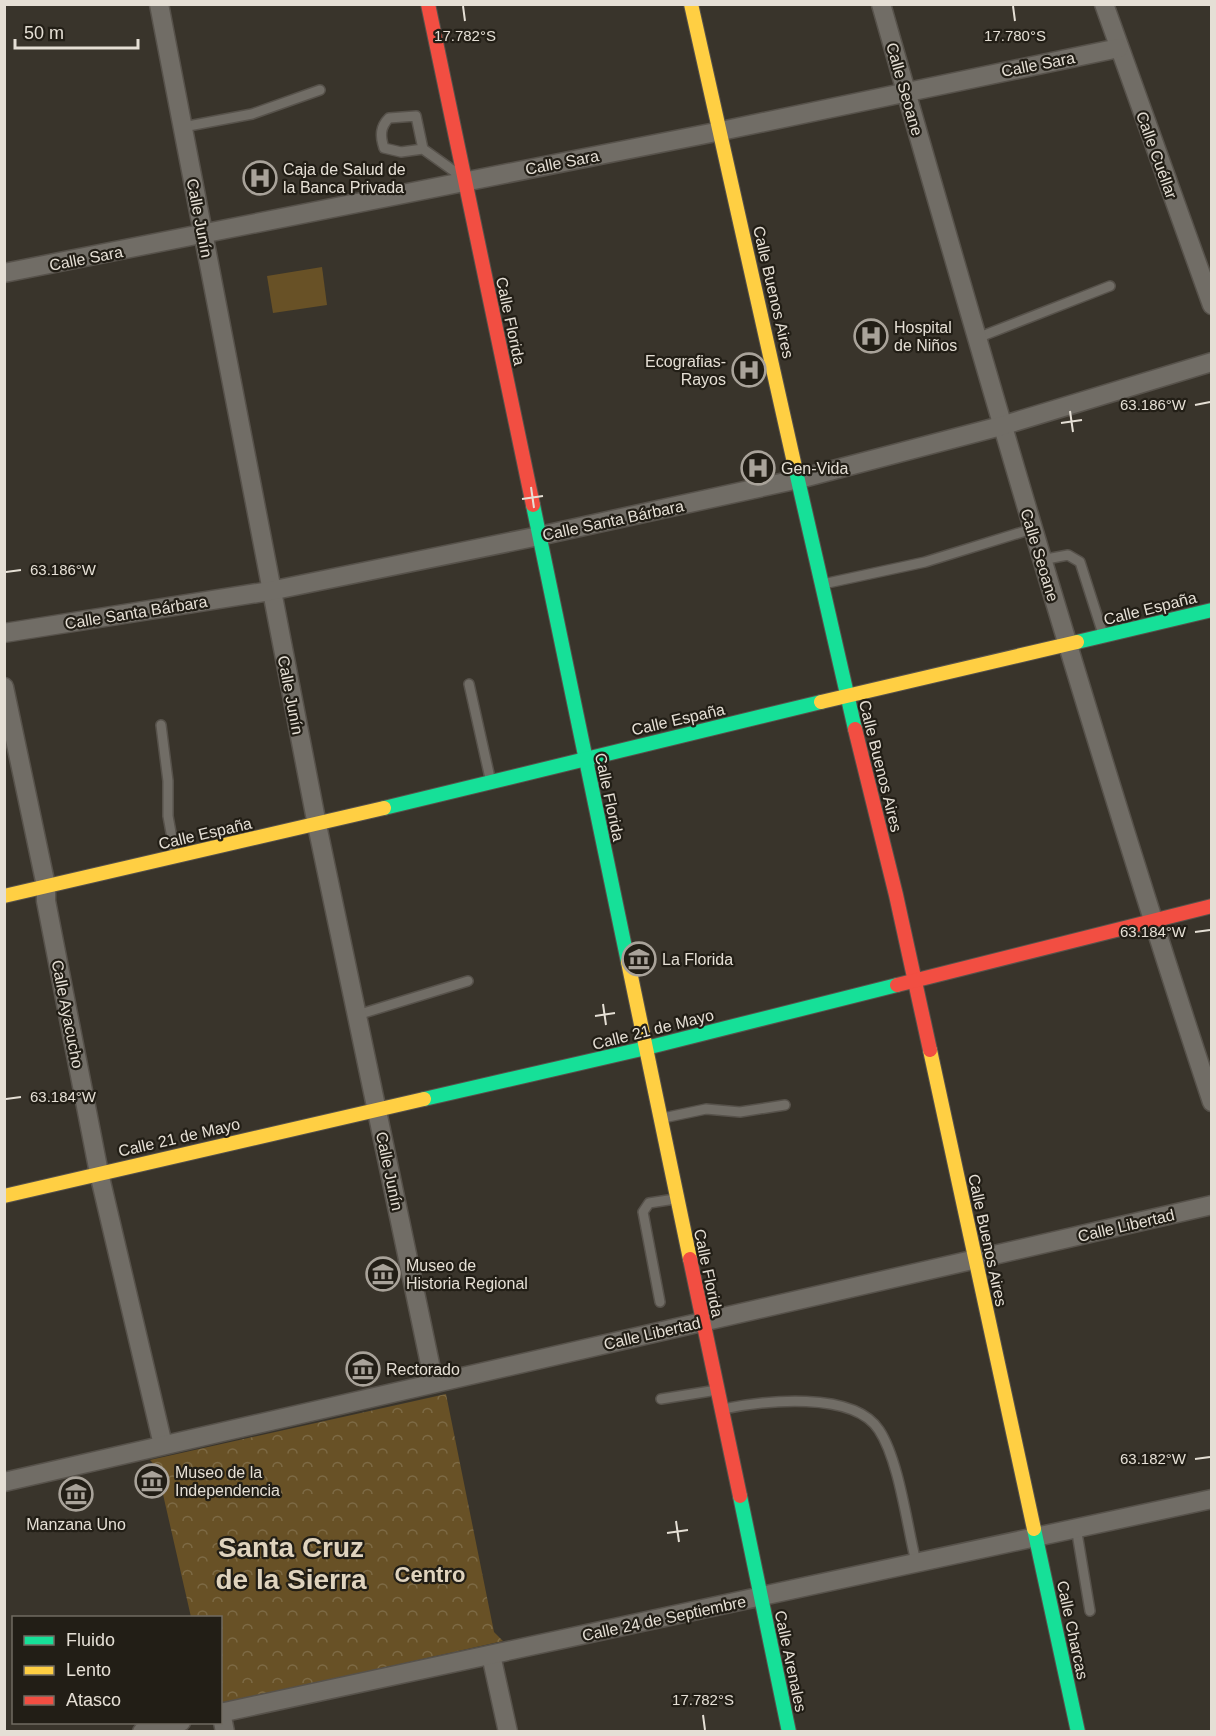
<svg xmlns="http://www.w3.org/2000/svg" width="1216" height="1736" font-family="Arial,sans-serif">
<style>
.park{fill:url(#park-crowns)}
.pitch{fill:#685126}
.lines{fill:none;stroke-linecap:round;stroke-linejoin:round}
.lane-casing{stroke:#57524b;stroke-width:12}
.street-casing{stroke:#57524b;stroke-width:21}
.fast-casing{stroke:#57524b;stroke-width:16}
.slow-casing{stroke:#57524b;stroke-width:16}
.jam-casing{stroke:#57524b;stroke-width:16}
.lane{stroke:#716d66;stroke-width:9}
.street{stroke:#716d66;stroke-width:18}
.fast{stroke:#16e098;stroke-width:14}
.slow{stroke:#ffcf43;stroke-width:14}
.jam{stroke:#f24e42;stroke-width:14}
.ticks{fill:none;stroke:#e5dfd5;stroke-width:2}
.labels{text-anchor:middle;stroke-width:4.5;stroke-linejoin:round;paint-order:stroke}
.street-label{font-size:16px;fill:#e5dfd5;stroke:#221e16}
.poi-label{font-size:16px;fill:#e5dfd5;stroke:#221e16;text-anchor:start}
.district-label{font-size:22px;font-weight:bold;fill:#dfd3be;stroke:#221e16}
.town-label{font-size:28px;font-weight:bold;fill:#dfd3be;stroke:#221e16}
.ticks-label{font-size:15px;text-anchor:middle;fill:#e5dfd5;stroke:#221e16;stroke-width:4.5;stroke-linejoin:round;paint-order:stroke}
</style>
<defs>
<pattern id="park-crowns" width="20" height="18" patternUnits="userSpaceOnUse" patternTransform="scale(1.5)"><rect width="20" height="18" fill="#685126"/><path d="M2 6a3 3 0 1 1 6 0M12 15a3 3 0 1 1 6 0" fill="none" stroke="#7d6a45"/></pattern>
</defs>
<rect width="100%" height="100%" fill="#39342b"/>
<!-- park -->
<polygon class="park" points="446,1394 494,1632 503,1641 221,1704 220,1618 191,1617 157,1468 150,1460"/>
<!-- pitch -->
<polygon class="pitch" points="322,267 327,305 273,313 267,276"/>
<g class="lines">
<defs>
<g id="lane">
<polyline points="183,127 252,114 320,90"/>
<path d="M423,149L416,116L389,118C380,127 380,136 384,148L401,152L423,149L458,174"/>
<polyline points="977,338 1110,286"/>
<polyline points="1041,560 1068,555 1080,562 1103,634"/>
<polyline points="823,584 925,562 1032,529"/>
<polyline points="469,684 490,778"/>
<polyline points="161,725 168,781 168,816 175,855"/>
<polyline points="357,1015 468,981"/>
<polyline points="663,1118 706,1109 740,1112 785,1105"/>
<polyline points="660,1302 643,1212 649,1203 675,1199"/>
<polyline points="661,1399 717,1390"/>
<path d="M723,1409C763,1401 853,1390 879,1430C899,1460 907,1526 916,1562"/>
<polyline points="1076,1527 1090,1611"/>
</g>
<g id="street">
<polyline points="159,4 317,825 434,1383"/>
<path d="M881,4C986,372 1092,739 1212,1102"/>
<polyline points="1104,4 1212,305"/>
<polyline points="4,273 721,131 1119,48"/>
<polyline points="4,633 270,591 539,536 799,479 1001,426 1212,362"/>
<polyline points="4,687 46,886 46,901 99,1173 163,1445"/>
<polyline points="4,1482 1212,1205"/>
<polyline points="491,1655 508,1732"/>
<polyline points="221,1712 225,1732"/>
<polyline points="220,1713 1212,1499"/>
<polyline points="142,1732 181,1722"/>
</g>
<g id="fast">
<polyline points="795,467 855,729"/>
<polyline points="533,505 628,962"/>
<polyline points="1077,642 1212,610"/>
<polyline points="384,808 821,702"/>
<polyline points="424,1099 646,1048 897,985"/>
<polyline points="740,1496 789,1732"/>
<polyline points="1034,1529 1078,1732"/>
</g>
<g id="slow">
<polyline points="691,4 795,467"/>
<polyline points="821,702 1077,642"/>
<polyline points="4,896 384,808"/>
<polyline points="628,962 690,1259"/>
<polyline points="930,1050 1034,1529"/>
<polyline points="4,1196 424,1099"/>
</g>
<g id="jam">
<polyline points="428,4 533,505"/>
<polyline points="855,729 896,895 930,1050"/>
<polyline points="897,985 1212,906"/>
<polyline points="690,1259 740,1496"/>
</g>
</defs>
<!-- lane casing -->
<use href="#lane" class="lane-casing"/>
<!-- street casing -->
<use href="#street" class="street-casing"/>
<!-- fast casing -->
<use href="#fast" class="fast-casing"/>
<!-- slow casing -->
<use href="#slow" class="slow-casing"/>
<!-- jam casing -->
<use href="#jam" class="jam-casing"/>
<!-- lane -->
<use href="#lane" class="lane"/>
<!-- street -->
<use href="#street" class="street"/>
<!-- fast -->
<use href="#fast" class="fast"/>
<!-- slow -->
<use href="#slow" class="slow"/>
<!-- jam -->
<use href="#jam" class="jam"/>
</g>
<!-- ticks -->
<path class="ticks" d="M463,6L465,21M1013,6L1015,21M1195,405L1210,402M1070,411L1073,432M1061,423L1082,420M531,487L534,508M522,499L543,496M6,572L21,570M1195,932L1210,930M603,1004L606,1025M595,1016L615,1013M6,1099L21,1097M1195,1459L1210,1457M676,1521L679,1542M667,1533L688,1530M703,1715L705,1730"/>
<!-- icons -->
<defs>
<symbol id="hospital-ring" viewBox="-11 -11 22 22"><circle r="9.5" fill="#221e16" stroke="#a9a39a" stroke-width="1.5"/><path d="M-5-5h3v3.5h4V-5h3V5h-3V1.5h-4V5h-3Z" fill="#a9a39a"/></symbol>
<symbol id="museum-ring" viewBox="-11 -11 22 22"><circle r="9.5" fill="#221e16" stroke="#a9a39a" stroke-width="1.5"/><path d="M0-6L6-3V-2H-6V-3ZM-5-1h2V3h-2ZM-1-1h2V3h-2ZM3-1h2V3H3ZM-6 4H6V6H-6Z" fill="#a9a39a"/></symbol>
</defs>
<g fill-rule="evenodd">
<use href="#hospital-ring" x="241" y="159" width="38" height="38"/>
<use href="#hospital-ring" x="852" y="317" width="38" height="38"/>
<use href="#hospital-ring" x="730" y="351" width="38" height="38"/>
<use href="#hospital-ring" x="739" y="449" width="38" height="38"/>
<use href="#museum-ring" x="620" y="940" width="38" height="38"/>
<use href="#museum-ring" x="364" y="1255" width="38" height="38"/>
<use href="#museum-ring" x="344" y="1350" width="38" height="38"/>
<use href="#museum-ring" x="133" y="1462" width="38" height="38"/>
<use href="#museum-ring" x="57" y="1475" width="38" height="38"/>
</g>
<g class="labels">
<!-- street labels -->
<g class="street-label">
<text transform="translate(1038 64) rotate(-11)" y="6">Calle Sara</text>
<text transform="translate(905 89) rotate(74)" y="6">Calle Seoane</text>
<text transform="translate(1157 155) rotate(70)" y="6">Calle Cuéllar</text>
<text transform="translate(562 162) rotate(-11)" y="6">Calle Sara</text>
<text transform="translate(200 218) rotate(79)" y="6">Calle Junín</text>
<text transform="translate(86 258) rotate(-11)" y="6">Calle Sara</text>
<text transform="translate(774 292) rotate(77)" y="6">Calle Buenos Aires</text>
<text transform="translate(511 321) rotate(78)" y="6">Calle Florida</text>
<text transform="translate(613 520) rotate(-12)" y="6">Calle Santa Bárbara</text>
<text transform="translate(1040 555) rotate(73)" y="6">Calle Seoane</text>
<text transform="translate(1150 608) rotate(-14)" y="6">Calle España</text>
<text transform="translate(136 612) rotate(-9)" y="6">Calle Santa Bárbara</text>
<text transform="translate(291 695) rotate(79)" y="6">Calle Junín</text>
<text transform="translate(678 719) rotate(-13)" y="6">Calle España</text>
<text transform="translate(881 766) rotate(76)" y="6">Calle Buenos Aires</text>
<text transform="translate(610 797) rotate(78)" y="6">Calle Florida</text>
<text transform="translate(205 833) rotate(-13)" y="6">Calle España</text>
<text transform="translate(68 1014) rotate(79)" y="6">Calle Ayacucho</text>
<text transform="translate(653 1029) rotate(-14)" y="6">Calle 21 de Mayo</text>
<text transform="translate(179 1137) rotate(-13)" y="6">Calle 21 de Mayo</text>
<text transform="translate(390 1171) rotate(78)" y="6">Calle Junín</text>
<text transform="translate(1126 1225) rotate(-13)" y="6">Calle Libertad</text>
<text transform="translate(988 1240) rotate(78)" y="6">Calle Buenos Aires</text>
<text transform="translate(709 1273) rotate(78)" y="6">Calle Florida</text>
<text transform="translate(652 1333) rotate(-13)" y="6">Calle Libertad</text>
<text transform="translate(664 1618) rotate(-12)" y="6">Calle 24 de Septiembre</text>
<text transform="translate(1073 1630) rotate(78)" y="6">Calle Charcas</text>
<text transform="translate(791 1661) rotate(78)" y="6">Calle Arenales</text>
</g>
<!-- poi labels -->
<g class="poi-label">
<text x="283" y="175">Caja de Salud de<tspan x="283" dy="18">la Banca Privada</tspan></text>
<text x="894" y="333">Hospital<tspan x="894" dy="18">de Niños</tspan></text>
<text x="726" y="367" text-anchor="end">Ecografias-<tspan x="726" dy="18">Rayos</tspan></text>
<text x="781" y="474">Gen-Vida</text>
<text x="662" y="965">La Florida</text>
<text x="406" y="1271">Museo de<tspan x="406" dy="18">Historia Regional</tspan></text>
<text x="386" y="1375">Rectorado</text>
<text x="175" y="1478">Museo de la<tspan x="175" dy="18">Independencia</tspan></text>
<text x="76" y="1530" text-anchor="middle">Manzana Uno</text>
</g>
<!-- district labels -->
<g class="district-label">
<text x="430" y="1582">Centro</text>
</g>
<!-- town labels -->
<g class="town-label">
<text x="291" y="1557">Santa Cruz<tspan x="291" dy="32">de la Sierra</tspan></text>
</g>
</g>
<g class="ticks-label">
<text x="465" y="41">17.782°S</text>
<text x="1015" y="41">17.780°S</text>
<text x="1153" y="410">63.186°W</text>
<text x="63" y="575">63.186°W</text>
<text x="1153" y="937">63.184°W</text>
<text x="63" y="1102">63.184°W</text>
<text x="1153" y="1464">63.182°W</text>
<text x="703" y="1705">17.782°S</text>
</g>
<!-- border -->
<rect width="1216" height="1736" fill="none" stroke="#e5dfd5" stroke-width="12"/>
<!-- legend -->
<rect x="12" y="1616" width="210" height="108" fill="#221e16" stroke="#706b62" stroke-width="1.5"/>
<rect x="24" y="1636" width="30" height="9" fill="#16e098" stroke="#706b62" stroke-width="1.5"/>
<text x="66" y="1646" font-size="18" fill="#e5dfd5">Fluido</text>
<rect x="24" y="1666" width="30" height="9" fill="#ffcf43" stroke="#706b62" stroke-width="1.5"/>
<text x="66" y="1676" font-size="18" fill="#e5dfd5">Lento</text>
<rect x="24" y="1696" width="30" height="9" fill="#f24e42" stroke="#706b62" stroke-width="1.5"/>
<text x="66" y="1706" font-size="18" fill="#e5dfd5">Atasco</text>
<!-- scale -->
<path d="M15 39v9h123v-9" fill="none" stroke="#e5dfd5" stroke-width="3"/>
<text x="24" y="39" font-size="18" fill="#e5dfd5" stroke="#221e16" stroke-width="4.5" paint-order="stroke">50 m</text>
</svg>
